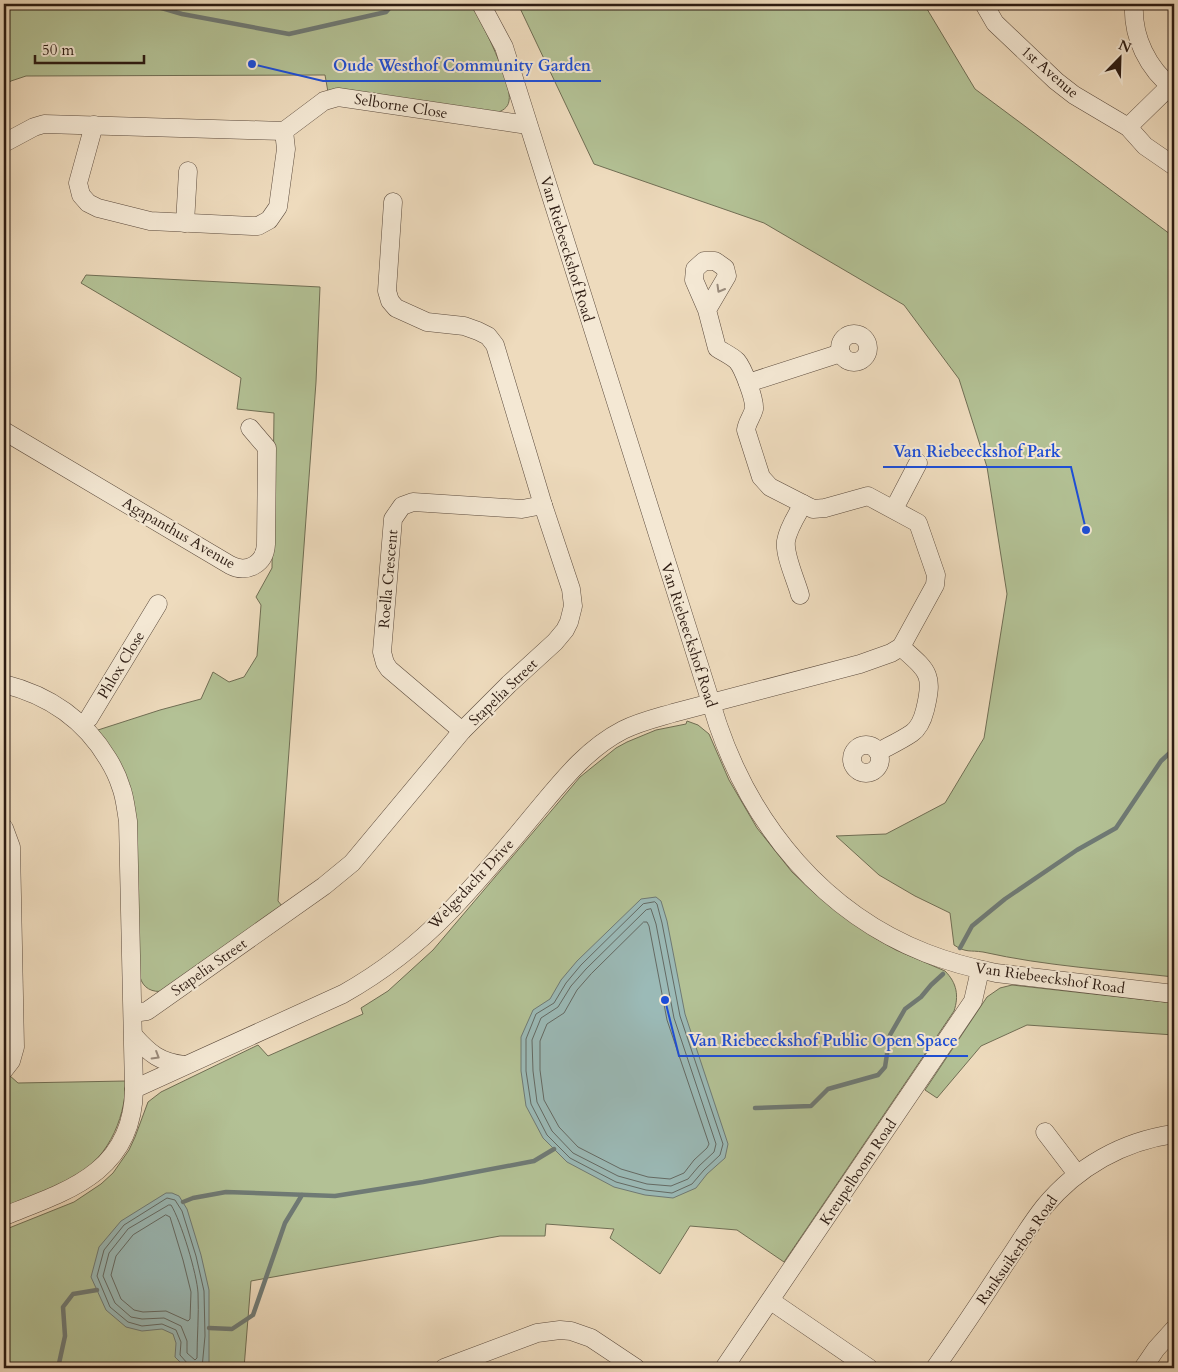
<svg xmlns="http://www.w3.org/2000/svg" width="1178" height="1372" font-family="Cardo,serif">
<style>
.green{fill:#b3c195;stroke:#706e54}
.water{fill:#9bbab7;stroke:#6f7a75}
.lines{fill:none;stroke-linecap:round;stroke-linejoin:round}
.shore{stroke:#646a64;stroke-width:1}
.stream{stroke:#6f7a75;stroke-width:4.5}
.minor-casing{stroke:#5c4b3d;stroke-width:19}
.minor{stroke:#f4e8d4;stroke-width:18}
.oneway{stroke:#9a8c7d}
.labels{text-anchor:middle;stroke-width:4;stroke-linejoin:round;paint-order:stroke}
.street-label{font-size:15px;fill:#2c1b12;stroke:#f4e8d4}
.leader{fill:none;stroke:#1d4ed8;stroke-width:2}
.callout-dot{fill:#1d4ed8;stroke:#f4e8d4;stroke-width:2}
.callout-label{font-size:16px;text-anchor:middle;font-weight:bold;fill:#1d4ed8;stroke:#f4e8d4;stroke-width:4;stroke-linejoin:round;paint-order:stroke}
</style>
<rect width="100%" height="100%" fill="#eedbbd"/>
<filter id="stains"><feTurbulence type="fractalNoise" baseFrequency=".004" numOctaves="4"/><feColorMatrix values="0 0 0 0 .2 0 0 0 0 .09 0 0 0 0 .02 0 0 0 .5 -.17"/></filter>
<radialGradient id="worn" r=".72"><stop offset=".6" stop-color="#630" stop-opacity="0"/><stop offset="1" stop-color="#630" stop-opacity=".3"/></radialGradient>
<!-- green -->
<g class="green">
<path d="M4,4H472C481,21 513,84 509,101C508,108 502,111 496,113L328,92L325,75L26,76L11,81L4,86Z"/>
<path d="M518,4H924L975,89L1174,237V977C1111,970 1045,966 983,952C970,950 966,953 954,945L950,913L915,896L879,875L836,836L886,834L945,803L984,738L1007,594L987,467L959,379L904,305L764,223L594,164Z"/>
<path d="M86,275L320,287L316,382L278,901L282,906L164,991C152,993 143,988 140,977L116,756L98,730L160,710L201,699L213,672L229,682L244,677L257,656L261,605L256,597L272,568L274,413L237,409L241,378L81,283Z"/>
<path d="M687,721L698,725L709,734L729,780L757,828L792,872L812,891L834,909L875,938L896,950L945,971C957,983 959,996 954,1011L784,1262L737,1230L690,1226L660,1274L610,1238L614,1229L546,1224L545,1236H500L251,1281L244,1368H4V1230L74,1202L101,1184L113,1173L129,1150L135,1137L148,1102L161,1092L258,1045L268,1056L363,1014L361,1008L388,991L433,950L580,777L616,748L627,742L656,730L686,724Z"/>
<polygon points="1012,985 1174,1003 1174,1035 1027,1025 981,1046 937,1098 925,1090 987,997 1000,988"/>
<path d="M9,1075L18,1083L126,1081C125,1122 106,1162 68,1181C48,1191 25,1199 4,1208V1078Z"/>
</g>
<!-- water -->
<g class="water">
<polygon points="656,897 661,901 667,921 685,1014 728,1144 725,1158 707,1174 696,1188 673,1198 645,1195 614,1187 567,1162 543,1138 526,1106 521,1071 521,1037 533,1010 550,999 561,980 577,961 641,899"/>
<polygon points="166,1193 172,1193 179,1196 187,1209 201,1255 209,1290 209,1364 206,1368 186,1368 175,1357 176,1343 173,1334 162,1329 142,1331 126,1327 106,1310 91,1277 99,1247 121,1221"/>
</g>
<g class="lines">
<!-- shore -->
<g class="shore">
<polygon points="655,902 657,904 662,923 680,1016 723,1144 720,1155 704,1170 692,1184 672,1193 646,1190 616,1182 570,1158 547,1135 531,1104 526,1071 526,1039 536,1014 554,1003 566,983 581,965 643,904"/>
<polygon points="651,909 656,924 674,1018 716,1144 714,1152 699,1166 688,1179 671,1186 647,1184 618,1176 573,1153 552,1131 537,1102 533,1071 532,1040 541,1018 558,1007 571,986 586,969 646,910"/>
<polygon points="644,922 647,922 649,926 667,1020 709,1144 707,1148 694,1160 684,1173 670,1179 648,1177 621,1169 578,1147 559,1127 544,1100 540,1070 540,1041 547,1024 564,1013 577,990 591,974"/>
<path d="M169,1205H171C181,1221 197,1274 198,1293C199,1315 197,1337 197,1358L195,1360L187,1353V1341L181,1326L164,1318L142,1319L131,1317L115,1303L103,1276L109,1253L128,1229Z"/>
<polygon points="166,1215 170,1217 183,1260 191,1292 190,1319 188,1321 166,1311 143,1312 134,1310 121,1299 111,1275 116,1256 133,1235"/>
<polyline points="189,1368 188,1364 180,1355 181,1342 176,1330 162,1324 142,1326 128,1322 110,1307 97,1276 104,1250 124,1225 167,1198 175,1200 182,1211 196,1256 204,1291 205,1336 202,1368"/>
</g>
<!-- stream -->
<g class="stream">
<polyline points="148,4 182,14 289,34 386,12 393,4"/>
<polyline points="960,948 972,926 1005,899 1077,850 1116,828 1161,761 1174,749"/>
<polyline points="755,1108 811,1106 828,1089 878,1075 885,1067 890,1035 905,1009 921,997 931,985 943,974"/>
<polyline points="183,1202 193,1198 226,1192 335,1196 423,1182 534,1161 554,1149"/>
<polyline points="209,1328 232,1329 253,1315 285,1223 302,1195"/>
<polyline points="58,1368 65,1336 63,1307 73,1294 97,1290"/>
</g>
<defs>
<g id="minor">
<path d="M481,4L504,47L718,725C753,827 824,913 926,953C949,962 972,968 996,973L1174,994"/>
<polyline points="984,4 995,23 1056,81 1074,95 1128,127 1145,146 1174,166"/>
<path d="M1134,4C1132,37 1148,69 1174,89"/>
<polyline points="94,125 78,183 81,195 88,203 98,208 150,221 252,226 258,226 269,220 278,207 286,149 284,131"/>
<polyline points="1128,127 1174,82"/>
<polyline points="6,142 34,127 44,124 284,131 324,101 338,97 528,125"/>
<polyline points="185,223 188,171"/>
<circle cx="854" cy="348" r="14"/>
<polyline points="748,383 841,353"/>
<path d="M4,431L230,565C247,574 265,564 266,544L267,448L250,428"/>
<polyline points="894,509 918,463"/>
<path d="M800,595C796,580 784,555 786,541C788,528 797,515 803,504"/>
<path d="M4,684C48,695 84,719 108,759C113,767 118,777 121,787C125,797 126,810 128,821L134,1089C133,1172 68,1191 4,1216"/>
<polyline points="82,725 89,718 158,604"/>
<polyline points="462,731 389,669 385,663 382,652 393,519 402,506 413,502 522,509 543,505"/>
<circle cx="866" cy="759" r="14"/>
<path d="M878,752C889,746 902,740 912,733C919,728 923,718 925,710C934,674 928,671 901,647"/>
<polyline points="4,828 11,847 15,1047 11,1061 4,1070"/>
<polyline points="133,1013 147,1011 324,886 352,863 462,731 509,684 555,642 565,630 569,622 573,606 571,589 543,505 495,345 488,336 478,331 464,326 427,322 396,308 390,301 387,291 393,202"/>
<path d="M134,1036C150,1054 160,1062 184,1065"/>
<path d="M134,1089L343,994C382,972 417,945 448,913C479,881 507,847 535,813C561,782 586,749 623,730C639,722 656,718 673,713L860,664L891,653L901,647L935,585L936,575L918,523L868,496L825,508L813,509L770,487L761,477L746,430C747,422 752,417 754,409C755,399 743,368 737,361C732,356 723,352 717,348L707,310L694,280L695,269L704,261H715L725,268L727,276L707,310"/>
<polyline points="1045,1132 1077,1174"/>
<polyline points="771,1301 869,1368"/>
<polyline points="444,1368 537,1333 560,1330 571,1331 591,1338 636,1368"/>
<polyline points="724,1368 973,1001 980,970"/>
<path d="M935,1368C958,1335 981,1301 1003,1267C1017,1247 1029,1226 1044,1207C1077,1167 1123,1141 1174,1134"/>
<polyline points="1143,1368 1156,1349 1174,1329"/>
</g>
</defs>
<!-- minor casing -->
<use href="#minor" class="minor-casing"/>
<!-- minor -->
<use href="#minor" class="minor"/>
</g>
<!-- one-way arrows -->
<defs><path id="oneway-chevron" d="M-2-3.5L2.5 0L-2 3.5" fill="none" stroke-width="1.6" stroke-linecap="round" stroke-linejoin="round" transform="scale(1.25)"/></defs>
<g class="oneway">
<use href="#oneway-chevron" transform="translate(720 289) rotate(120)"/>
<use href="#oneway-chevron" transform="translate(156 1056) rotate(31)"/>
</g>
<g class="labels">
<!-- street labels -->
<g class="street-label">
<text transform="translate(1050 72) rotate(41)" y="5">1st Avenue</text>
<text transform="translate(401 106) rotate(9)" y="5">Selborne Close</text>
<text transform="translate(567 249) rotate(73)" y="5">Van Riebeeckshof Road</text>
<text transform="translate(179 533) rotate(30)" y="5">Agapanthus Avenue</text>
<text transform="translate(388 579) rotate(-85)" y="5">Roella Crescent</text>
<text transform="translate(689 635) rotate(72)" y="5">Van Riebeeckshof Road</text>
<text transform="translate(121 665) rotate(-59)" y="5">Phlox Close</text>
<text transform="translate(503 692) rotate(-44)" y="5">Stapelia Street</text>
<text transform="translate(471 884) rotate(-47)" y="5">Welgedacht Drive</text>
<text transform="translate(209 967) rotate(-35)" y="5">Stapelia Street</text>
<text transform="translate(1050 978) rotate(8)" y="5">Van Riebeeckshof Road</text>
<text transform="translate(858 1172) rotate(-56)" y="5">Kreupelboom Road</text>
<text transform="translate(1017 1250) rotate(-55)" y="5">Ranksuikerbos Road</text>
</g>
</g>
<!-- callouts -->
<path class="leader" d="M252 64L323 81H601M1086 530L1071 467H883M665 1000L679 1056H968"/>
<g class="callout-dot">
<circle cx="252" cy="64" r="5"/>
<circle cx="1086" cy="530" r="5"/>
<circle cx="665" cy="1000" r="5"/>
</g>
<g class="callout-label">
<text x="462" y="71">Oude Westhof Community Garden</text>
<text x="977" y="457">Van Riebeeckshof Park</text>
<text x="823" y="1046">Van Riebeeckshof Public Open Space</text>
</g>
<!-- margin -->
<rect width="1178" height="1372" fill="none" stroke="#eedbbd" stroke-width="20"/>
<rect x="5" y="5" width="1168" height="1362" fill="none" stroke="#2c1b12" stroke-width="2.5"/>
<rect x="10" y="10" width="1158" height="1352" fill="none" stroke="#2c1b12"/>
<!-- north arrow -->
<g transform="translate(1120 58) rotate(23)" stroke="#f4e8d4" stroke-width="4" paint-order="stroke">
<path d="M0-4L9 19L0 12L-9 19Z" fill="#2c1b12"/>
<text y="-8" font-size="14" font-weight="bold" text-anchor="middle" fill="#2c1b12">N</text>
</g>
<!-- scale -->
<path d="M35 55v8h109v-8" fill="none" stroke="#2c1b12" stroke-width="2.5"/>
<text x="42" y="55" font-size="15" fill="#2c1b12" stroke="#f4e8d4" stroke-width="4" paint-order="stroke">50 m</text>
<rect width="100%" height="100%" filter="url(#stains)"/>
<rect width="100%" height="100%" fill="url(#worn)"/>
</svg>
